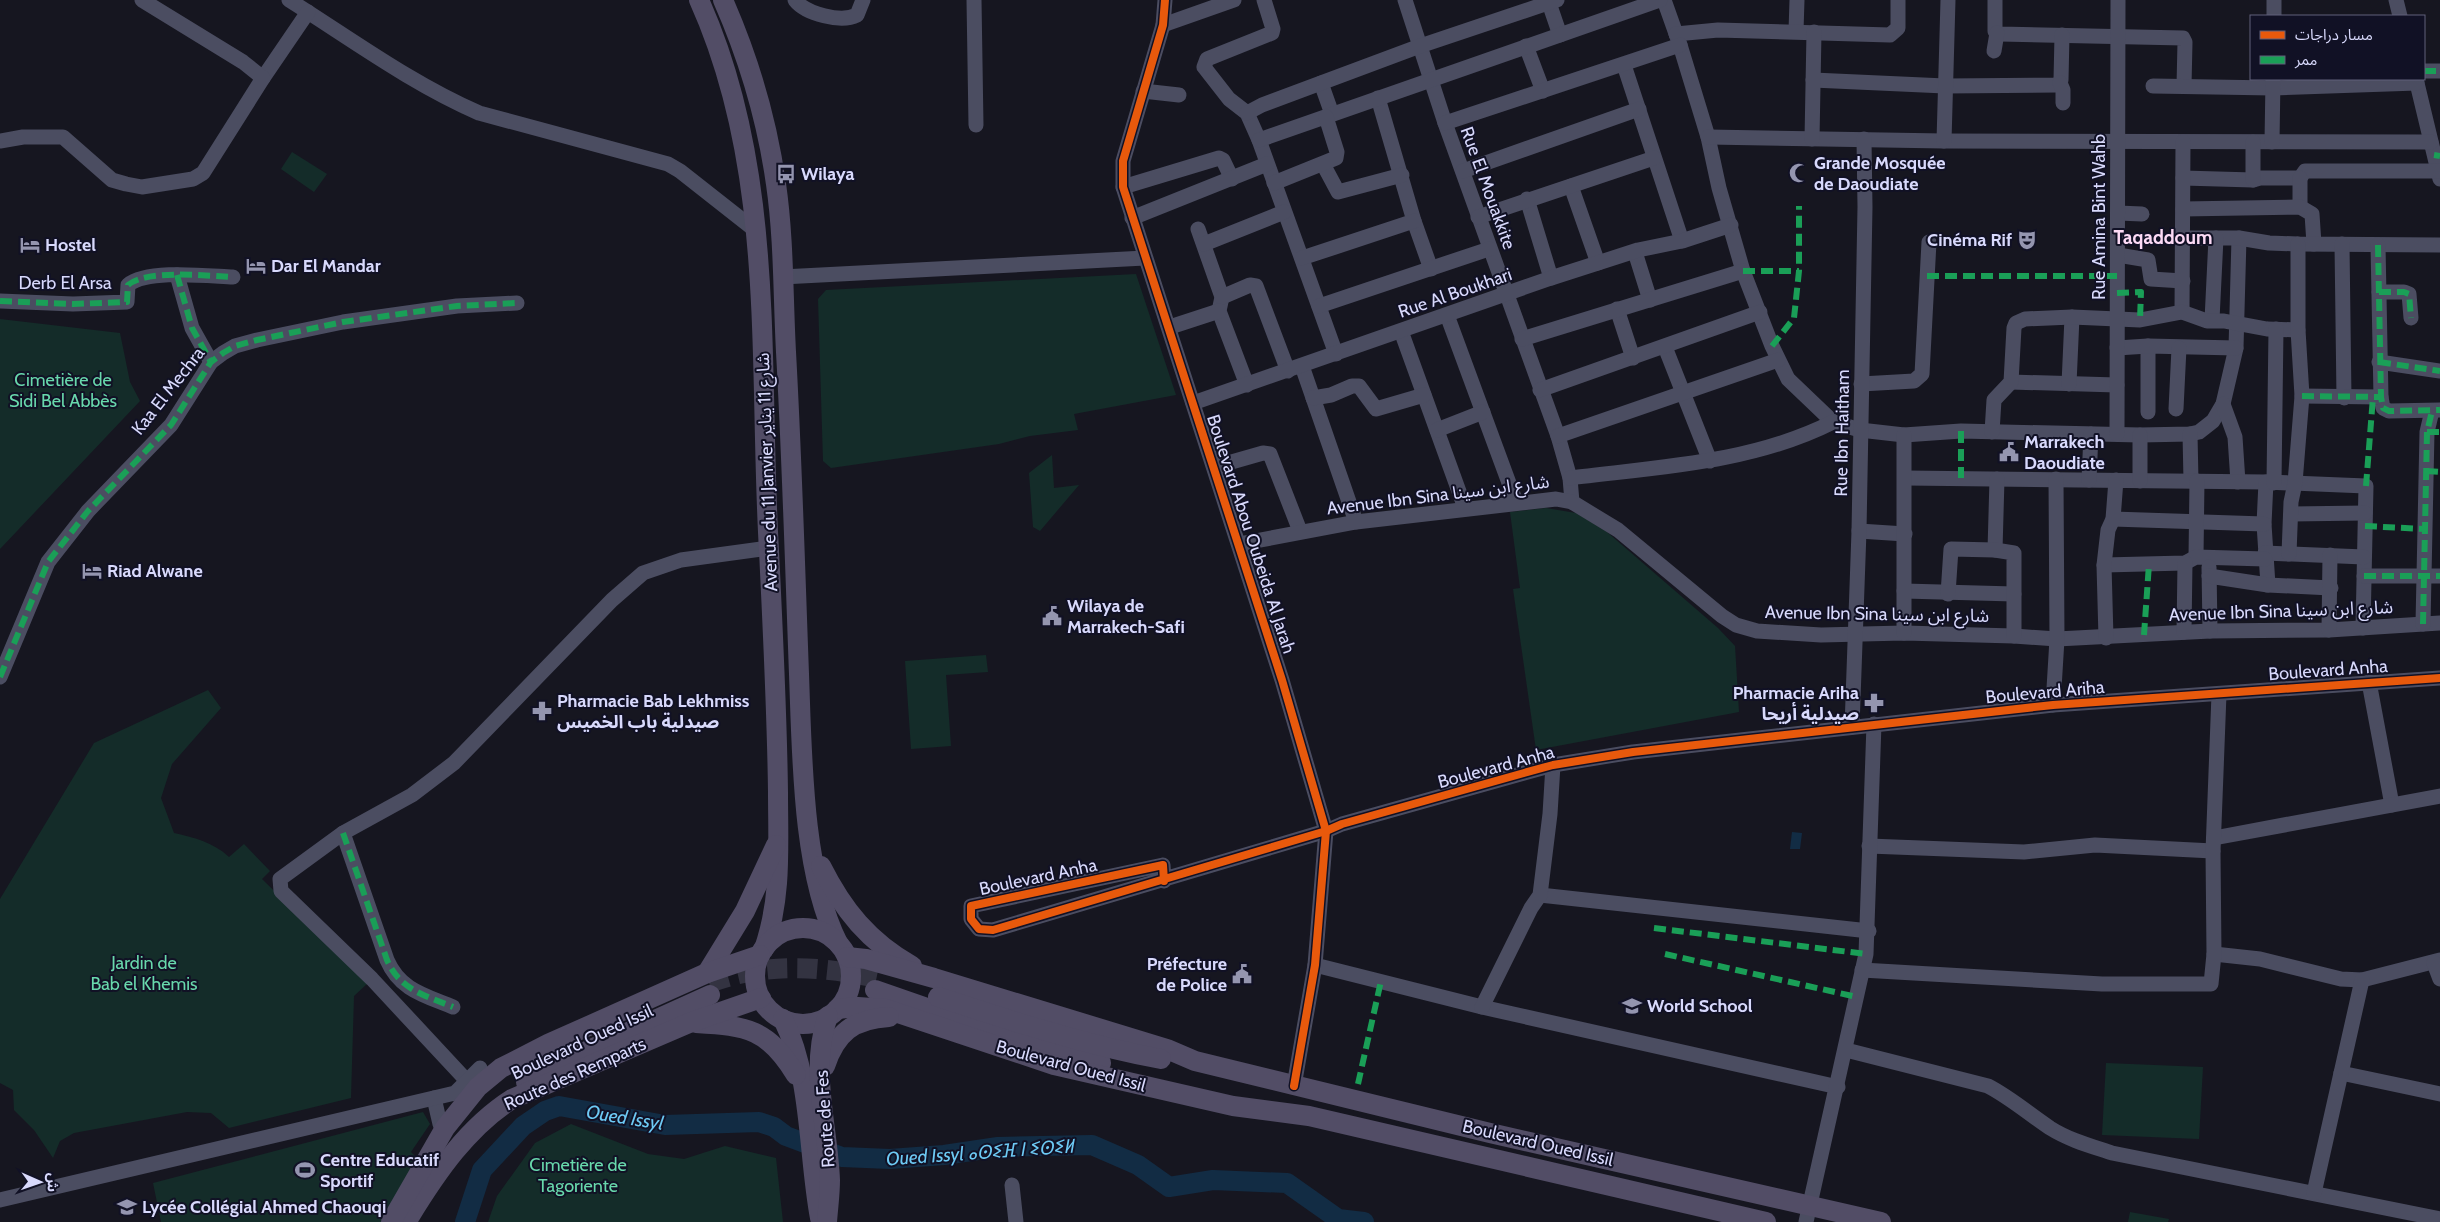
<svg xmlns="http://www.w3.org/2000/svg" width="2440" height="1222" font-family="Cabin,'Noto Sans Arabic','Noto Sans Tifinagh',sans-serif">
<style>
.green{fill:#142c29}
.water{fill:#122c44}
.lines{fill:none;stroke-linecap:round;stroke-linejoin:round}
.river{stroke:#122c44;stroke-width:20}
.major-tunnel{stroke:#333341;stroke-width:20;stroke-dasharray:20 10;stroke-linecap:butt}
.minor{stroke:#4b4d61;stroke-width:15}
.major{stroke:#524d66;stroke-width:20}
.quiet{stroke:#1a9f57;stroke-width:6;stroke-dasharray:12 6;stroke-linecap:butt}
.cycleway-casing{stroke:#111125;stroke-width:11}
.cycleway{stroke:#e8590c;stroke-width:8}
.labels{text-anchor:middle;stroke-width:4;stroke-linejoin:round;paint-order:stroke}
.poi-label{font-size:18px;font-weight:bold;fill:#d8d9fc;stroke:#111125;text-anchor:start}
.street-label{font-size:18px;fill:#d8d9fc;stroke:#111125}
.park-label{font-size:18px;fill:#68d8ac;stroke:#111125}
.neighbourhood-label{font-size:19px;font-weight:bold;fill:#fcdaf5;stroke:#111125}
.water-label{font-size:19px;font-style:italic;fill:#6dcaf5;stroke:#111125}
</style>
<rect width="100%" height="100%" fill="#161620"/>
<!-- green -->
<g class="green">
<polygon points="292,152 327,174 314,192 281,169"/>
<polygon points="1136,274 1176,395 1074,414 1078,430 1030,436 999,444 831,468 823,461 818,299 826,290"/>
<polygon points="0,319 120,333 130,382 140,401 0,549"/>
<polygon points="1052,455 1054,488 1079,485 1040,531 1033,527 1029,473"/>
<polygon points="1546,508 1576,513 1607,532 1718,628 1735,646 1739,712 1536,750 1513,589 1520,588 1510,512"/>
<polygon points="986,655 988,672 946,675 951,746 911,749 905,661"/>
<path d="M208,690L221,708L172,764L161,798L174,833C195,838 213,842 229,857L244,844L270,871L262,879L368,983L354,996L351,1098L229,1128L211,1113L187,1112L74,1133L60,1141L53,1158L34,1130L14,1110L13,1090L0,1083V899L94,743Z"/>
<polygon points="2106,1063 2203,1067 2199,1139 2102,1135"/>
<polygon points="423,1112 430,1124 411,1152 417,1158 381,1222 161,1222 153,1183"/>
<polygon points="571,1124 648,1154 684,1159 725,1146 776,1158 783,1222 488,1222 497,1196 535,1143"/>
<polygon points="2130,1212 2169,1219 2168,1222 2128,1222"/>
</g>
<!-- water -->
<polygon class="water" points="1792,832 1802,833 1800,849 1790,849"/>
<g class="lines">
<!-- river -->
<polyline class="river" points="465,1222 482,1170 523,1126 545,1111 559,1106 665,1125 759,1122 774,1127 786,1136 842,1157 890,1159 944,1155 998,1147 1092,1145 1138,1165 1169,1187 1213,1180 1287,1183 1338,1219 1364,1222"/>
<!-- major-tunnel -->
<path class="major-tunnel" d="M709,983C765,962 820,966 877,978"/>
<!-- minor -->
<g class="minor">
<path d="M289,0C351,39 412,84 479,113L668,164L680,171L755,230"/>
<path d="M795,0C806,14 841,23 857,15L863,0"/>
<polyline points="974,0 976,125"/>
<polyline points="1165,0 1163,25 1123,161 1123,187 1282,680 1326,831 1315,965 1294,1086"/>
<polyline points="1264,0 1273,29 1272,33 1207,59 1204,67 1229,99 1247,113 1259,140 1336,354"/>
<polyline points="1405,0 1445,123 1558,436 1570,478 1572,502"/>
<polyline points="1548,0 1560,35"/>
<polyline points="1664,0 1680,45 1708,137 1719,188 1743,271 1772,346 1788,379 1833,422 1860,430 1904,435 1961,431 2140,435 2190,434 2199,432 2213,421 2223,404 2236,348 2239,238"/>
<polyline points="1995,0 1995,31 2000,34 2183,38 2185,42 2184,86"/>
<polyline points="2396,0 2400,16"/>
<polyline points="2274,16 2274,0"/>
<polyline points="1163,25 1234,0"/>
<polyline points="1796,31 1797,0"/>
<polyline points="1676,34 1718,30 1890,35 1898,28 1898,0"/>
<polyline points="1526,46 1543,91"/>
<polyline points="1994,51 1997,33"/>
<polyline points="1624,65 1682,241"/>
<polyline points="2424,71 2440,71"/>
<polyline points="263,78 308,12"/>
<polyline points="2416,79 2440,179"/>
<polyline points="1813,80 1945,86 2057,85 2061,80 2062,35"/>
<polyline points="1321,83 1332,114"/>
<polyline points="2060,83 2063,90 2063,103"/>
<polyline points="2153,86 2273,88 2417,83"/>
<polyline points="1143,91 1179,95"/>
<polyline points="1378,98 1414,221 1431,269"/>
<polyline points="1247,113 1262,105 1420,46 1557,0"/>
<polyline points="1445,123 1680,45"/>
<polyline points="1708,137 1944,141 2431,142"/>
<polyline points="1812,139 1814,32"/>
<polyline points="1259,140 1660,0"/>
<polyline points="0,141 23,137 63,137 112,180 126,184 142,187 193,179 203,173 263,78 243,62 142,0"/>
<polyline points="1944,141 1948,0"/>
<polyline points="2272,142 2273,79"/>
<polyline points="1323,164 1338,192 1402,175"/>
<polyline points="1463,171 1639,109"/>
<polyline points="2183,178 2253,180 2260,178 2300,178 2305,171 2438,171"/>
<polyline points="2253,180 2253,142"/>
<polyline points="1274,183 1336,158 1337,152 1326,117"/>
<polyline points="1571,186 1598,263"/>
<polyline points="1123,187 1219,158 1223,160 1232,179"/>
<polyline points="1527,199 1551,278"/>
<polyline points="2300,207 2300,178"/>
<polyline points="2183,209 2300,207 2312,214 2314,244"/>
<polyline points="2118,213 2142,214"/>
<polyline points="1478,217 1654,158"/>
<polyline points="1132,218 1267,164"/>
<polyline points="1198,229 1222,297 1219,311 1247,385"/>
<polyline points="2183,238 2239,238 2269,243 2298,244 2440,245"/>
<polyline points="1204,244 1284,212"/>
<polyline points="2342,244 2344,398"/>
<polyline points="2378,245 2381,397"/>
<polyline points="1635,252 1650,300"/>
<polyline points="2118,255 2148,260 2151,279 2183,281"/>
<polyline points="1302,258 1414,221"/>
<polyline points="177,275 192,328 211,362"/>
<polyline points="782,277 1145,258"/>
<polyline points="2379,292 2404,292 2409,294 2411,318"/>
<polyline points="1222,297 1250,285 1256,286 1288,371"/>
<path d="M0,301L73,304L127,302L128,285C147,269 208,276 233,277"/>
<polyline points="1319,306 1489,249"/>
<polyline points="1617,309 1633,358"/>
<polyline points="2182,312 2183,142"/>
<polyline points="1447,315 1516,502"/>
<polyline points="2212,320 2216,238"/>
<polyline points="1170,327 1219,311"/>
<polyline points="1401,331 1465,508"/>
<polyline points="1522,339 1743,271"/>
<polyline points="2148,346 2148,412"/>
<polyline points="1665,347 1710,461"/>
<polyline points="2117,348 2148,346 2236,348"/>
<polyline points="2379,362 2440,371"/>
<polyline points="1302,366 1356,522"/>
<polyline points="2011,382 2117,385"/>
<polyline points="1861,384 1914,381 1922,374 1929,242"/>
<polyline points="2069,384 2072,317"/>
<polyline points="1540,390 1760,312"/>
<polyline points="2302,396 2381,397 2383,408 2389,411 2440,410"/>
<polyline points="1313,398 1331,395 1352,386 1359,386 1376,409 1424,395"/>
<polyline points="1193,403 1551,278 1638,250 1682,241 1731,225"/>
<polyline points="2223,404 2235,437 2238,482"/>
<polyline points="2176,409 2179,348"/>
<polyline points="1437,430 1483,412"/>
<polyline points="1992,432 1994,400 2011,382 2014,328 2016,323 2025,319 2072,317 2140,320 2182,312 2207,321 2224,321 2267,329 2298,330"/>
<polyline points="2117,434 2118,0"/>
<polyline points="2190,434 2191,481"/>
<polyline points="1558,436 1778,360"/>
<polyline points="1214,467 1263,453 1270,454 1300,531"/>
<path d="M1570,478C1658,467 1752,463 1833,422"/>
<polyline points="1906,478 2266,482 2366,486 2363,628"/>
<polyline points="2089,480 2091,434"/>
<polyline points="2140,481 2140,435"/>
<polyline points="2266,482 2264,524 2268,585"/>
<polyline points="2274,483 2276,329"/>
<polyline points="2291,514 2365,513"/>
<polyline points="2113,519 2264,524"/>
<polyline points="1859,531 1905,534"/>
<polyline points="1239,544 1356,522 1556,499 1572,502 1618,530 1722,616 1736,625 1757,631 1821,635 1904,633 2014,636 2057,639 2210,631 2329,630 2440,623"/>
<polyline points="1995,550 1997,479"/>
<polyline points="2265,553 2364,557"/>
<polyline points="2289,554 2291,502 2295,483 2302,396 2298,330 2298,244"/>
<polyline points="2196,557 2197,481"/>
<polyline points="2104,565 2185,563 2196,557 2265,559"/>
<polyline points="2209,567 2210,631"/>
<polyline points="2209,576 2268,585 2331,588"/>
<polyline points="2364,576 2440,576"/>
<polyline points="1904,591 2014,594"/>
<polyline points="1948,594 1951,549 1995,550 2014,553 2014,636"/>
<polyline points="2423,624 2427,432 2432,411"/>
<polyline points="2329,630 2330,555"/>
<polyline points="2184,632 2185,563"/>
<polyline points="1904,633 1904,435"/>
<polyline points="2106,638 2104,565 2108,530 2113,519 2116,480"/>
<polyline points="0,677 48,562 88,511 171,425 211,362 223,353 235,346 257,340 343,322 457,306 517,303"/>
<polyline points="2369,682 2392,805"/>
<polyline points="2053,705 2057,639 2056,479"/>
<polyline points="1852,727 1859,531 1865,207 1864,139"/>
<path d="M343,833L387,960C400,990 424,995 453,1007"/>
<polyline points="2214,838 2440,796"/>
<polyline points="1869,846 2024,852 2095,845 2213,851"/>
<polyline points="1164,881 1163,865 971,906 971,919 979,929 993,930 1326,831 1342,824 1524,773 1553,765 1633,752 2053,705 2440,678"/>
<polyline points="1540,895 1869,931"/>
<polyline points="2214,954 2260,959 2341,979 2362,980 2440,960"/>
<polyline points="2434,963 2440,979"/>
<polyline points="1315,965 1482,1007 1838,1087"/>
<polyline points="1862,970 2102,984 2211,984 2214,954 2213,851 2219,694"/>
<polyline points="1482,1007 1531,908 1540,895 1550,814 1553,765"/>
<path d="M1846,1050L1988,1086C2011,1098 2029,1114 2050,1128C2069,1140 2091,1146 2112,1153L2440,1219"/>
<polyline points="2341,1073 2440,1094"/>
<polyline points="467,1081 372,979 281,891 280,879 343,833 412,795 454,763 612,600 643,573 681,560 769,548"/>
<polyline points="434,1098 440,1124 445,1128"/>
<polyline points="1012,1185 1016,1222"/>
<polyline points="2314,1193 2362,980"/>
<polyline points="0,1200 455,1093 480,1068"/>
<polyline points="1806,1222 1866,954 1874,724"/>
</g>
<!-- major -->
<g class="major">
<path d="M699,0C777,173 758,366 769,551C773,632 777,712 778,792C778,846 782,897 764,949"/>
<path d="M723,0C749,59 767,120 776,184C784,239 783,296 786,352C792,459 795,566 799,674C802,753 802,872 838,943"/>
<path d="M821,866C843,910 869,942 912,966"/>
<circle cx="803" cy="976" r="48"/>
<polyline points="847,957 866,959 934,978 1167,1049 1195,1061 1490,1133 1881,1222"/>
<polyline points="707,973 745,911 776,845"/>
<polyline points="875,990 1022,1041 1101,1063"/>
<path d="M938,997C1012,1021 1085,1045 1161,1059"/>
<polyline points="837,1009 858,1007 886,1009 1054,1065 1233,1106 1309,1116 1766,1222"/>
<path d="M783,1019C812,1077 808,1154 820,1218"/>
<path d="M696,1023C748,1026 768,1029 796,1075"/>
<path d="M825,1066C836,1033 853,1019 889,1017"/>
<polyline points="526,1082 547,1069 710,995"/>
<path d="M410,1216C437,1172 468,1127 512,1099L689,1023L761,998"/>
<polyline points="391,1222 445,1128 478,1087 501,1068 548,1044 707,973 760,955"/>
<path d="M827,1222C828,1208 830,1194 830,1180C828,1126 809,1068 828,1016"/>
</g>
<!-- quiet -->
<g class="quiet">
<polyline points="2424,71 2440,71"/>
<polyline points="2434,155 2440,156"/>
<polyline points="2378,245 2381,397"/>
<polyline points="1743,271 1799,271"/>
<polyline points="177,275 192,328 211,362"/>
<polyline points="1927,276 2117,276"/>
<polyline points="2379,292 2404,292 2409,294 2411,318"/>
<polyline points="2117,293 2141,292 2140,320"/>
<path d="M0,301L73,304L127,302L128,285C147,269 208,276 233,277"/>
<polyline points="1772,346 1794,318 1799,271 1799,206"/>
<polyline points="2379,362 2440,371"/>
<polyline points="2302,396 2381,397 2383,408 2389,411 2440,410"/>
<polyline points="1961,431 1961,478"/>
<polyline points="2427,432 2440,432"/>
<polyline points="2426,471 2440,472"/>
<polyline points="2366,486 2373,397"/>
<polyline points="2365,526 2425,529"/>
<polyline points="2364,576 2440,576"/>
<polyline points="2423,624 2427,432 2432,411"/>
<polyline points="2144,635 2149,564"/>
<polyline points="0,677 48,562 88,511 171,425 211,362 223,353 235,346 257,340 343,322 457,306 517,303"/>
<path d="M343,833L387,960C400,990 424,995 453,1007"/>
<polyline points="1654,928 1866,954"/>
<polyline points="1665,954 1857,997"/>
<polyline points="1358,1084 1381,981"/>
</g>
<defs>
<g id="cycleway">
<polyline points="1165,0 1163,25 1123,161 1123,187 1282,680 1326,831 1315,965 1294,1086"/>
<polyline points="1164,881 1163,865 971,906 971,919 979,929 993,930 1326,831 1342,824 1524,773 1553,765 1633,752 2053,705 2440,678"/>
</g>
</defs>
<!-- cycleway casing -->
<use href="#cycleway" class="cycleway-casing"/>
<!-- cycleway -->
<use href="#cycleway" class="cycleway"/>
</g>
<!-- icons -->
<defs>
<symbol id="mosque-bare" viewBox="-9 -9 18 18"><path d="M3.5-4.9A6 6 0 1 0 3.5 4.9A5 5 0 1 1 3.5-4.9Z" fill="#9495af" stroke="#111125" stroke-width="2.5" paint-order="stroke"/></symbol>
<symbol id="bus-bare" viewBox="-9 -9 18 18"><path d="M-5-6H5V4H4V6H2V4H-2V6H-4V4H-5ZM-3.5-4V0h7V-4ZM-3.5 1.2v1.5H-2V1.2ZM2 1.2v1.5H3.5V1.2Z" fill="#9495af" stroke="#111125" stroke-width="2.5" paint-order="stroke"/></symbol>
<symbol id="theatre-bare" viewBox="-9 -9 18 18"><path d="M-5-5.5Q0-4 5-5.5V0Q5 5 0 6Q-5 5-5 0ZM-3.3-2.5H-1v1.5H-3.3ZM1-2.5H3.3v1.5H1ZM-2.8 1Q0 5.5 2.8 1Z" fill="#9495af" stroke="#111125" stroke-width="2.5" paint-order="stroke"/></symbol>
<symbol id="hotel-bare" viewBox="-9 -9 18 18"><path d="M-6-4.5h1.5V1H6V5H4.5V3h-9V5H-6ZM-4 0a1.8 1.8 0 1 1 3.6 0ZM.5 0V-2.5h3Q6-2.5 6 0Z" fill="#9495af" stroke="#111125" stroke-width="2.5" paint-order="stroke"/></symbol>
<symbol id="civic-bare" viewBox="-9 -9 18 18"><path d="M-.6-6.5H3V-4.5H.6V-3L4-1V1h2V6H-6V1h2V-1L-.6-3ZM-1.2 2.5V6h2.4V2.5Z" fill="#9495af" stroke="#111125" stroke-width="2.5" paint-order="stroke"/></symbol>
<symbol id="pharmacy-bare" viewBox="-9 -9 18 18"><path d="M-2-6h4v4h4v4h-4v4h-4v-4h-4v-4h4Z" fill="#9495af" stroke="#111125" stroke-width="2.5" paint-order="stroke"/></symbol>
<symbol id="school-bare" viewBox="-9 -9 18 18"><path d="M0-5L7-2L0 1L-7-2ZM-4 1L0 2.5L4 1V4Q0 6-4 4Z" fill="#9495af" stroke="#111125" stroke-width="2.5" paint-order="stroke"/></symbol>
<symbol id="stadium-bare" viewBox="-9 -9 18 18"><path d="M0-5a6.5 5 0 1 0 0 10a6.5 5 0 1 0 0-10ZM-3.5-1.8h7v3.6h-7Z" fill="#9495af" stroke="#111125" stroke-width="2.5" paint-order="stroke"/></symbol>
</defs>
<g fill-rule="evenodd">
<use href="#mosque-bare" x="1785" y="159" width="28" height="28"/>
<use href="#bus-bare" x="772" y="160" width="28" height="28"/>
<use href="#theatre-bare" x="2013" y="226" width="28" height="28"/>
<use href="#hotel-bare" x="16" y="231" width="28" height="28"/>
<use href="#hotel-bare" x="242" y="252" width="28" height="28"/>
<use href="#civic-bare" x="1995" y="438" width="28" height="28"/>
<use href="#hotel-bare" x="78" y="557" width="28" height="28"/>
<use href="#civic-bare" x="1038" y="602" width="28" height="28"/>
<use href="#pharmacy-bare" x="1860" y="689" width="28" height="28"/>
<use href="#pharmacy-bare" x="528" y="697" width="28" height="28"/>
<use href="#civic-bare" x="1228" y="960" width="28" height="28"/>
<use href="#school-bare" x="1618" y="992" width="28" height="28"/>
<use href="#stadium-bare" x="291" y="1156" width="28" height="28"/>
<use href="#school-bare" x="113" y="1193" width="28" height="28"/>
</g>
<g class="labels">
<!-- poi labels -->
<g class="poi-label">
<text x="1814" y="169">Grande Mosquée<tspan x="1814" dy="21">de Daoudiate</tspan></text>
<text x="801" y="180">Wilaya</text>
<text x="2012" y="246" text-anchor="end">Cinéma Rif</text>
<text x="45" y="251">Hostel</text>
<text x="271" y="272">Dar El Mandar</text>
<text x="2024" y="448">Marrakech<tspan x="2024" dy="21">Daoudiate</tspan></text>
<text x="107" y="577">Riad Alwane</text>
<text x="1067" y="612">Wilaya de<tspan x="1067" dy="21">Marrakech-Safi</tspan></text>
<text x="1859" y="699" text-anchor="end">Pharmacie Ariha<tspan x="1859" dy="21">صيدلية أريحا</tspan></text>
<text x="557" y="707">Pharmacie Bab Lekhmiss<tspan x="557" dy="21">صيدلية باب الخميس</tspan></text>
<text x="1227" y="970" text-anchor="end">Préfecture<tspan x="1227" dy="21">de Police</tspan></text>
<text x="1647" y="1012">World School</text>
<text x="320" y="1166">Centre Educatif<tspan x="320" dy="21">Sportif</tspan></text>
<text x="142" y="1213">Lycée Collégial Ahmed Chaouqi</text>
</g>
<!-- street labels -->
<g class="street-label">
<text transform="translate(1488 188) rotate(70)" y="6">Rue El Mouakkite</text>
<text transform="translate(2099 217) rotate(-90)" y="6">Rue Amina Bint Wahb</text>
<text x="65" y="289">Derb El Arsa</text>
<text transform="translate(1455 293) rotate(-19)" y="6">Rue Al Boukhari</text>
<text transform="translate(168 391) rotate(-52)" y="6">Kaa El Mechra</text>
<text transform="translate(1842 433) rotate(-89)" y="6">Rue Ibn Haitham</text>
<text transform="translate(767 472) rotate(-92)" y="6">Avenue du 11 Janvier شارع 11 يناير</text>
<text transform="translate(1438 495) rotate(-7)" y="6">Avenue Ibn Sina شارع ابن سينا</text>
<text transform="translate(1251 534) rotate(72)" y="6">Boulevard Abou Oubeida Al Jarah</text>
<text transform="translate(2281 611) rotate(-2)" y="6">Avenue Ibn Sina شارع ابن سينا</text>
<text transform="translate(1877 614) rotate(1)" y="6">Avenue Ibn Sina شارع ابن سينا</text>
<text transform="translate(2328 670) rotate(-4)" y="6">Boulevard Anha</text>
<text transform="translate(2045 692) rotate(-5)" y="6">Boulevard Ariha</text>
<text transform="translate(1496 767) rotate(-15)" y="6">Boulevard Anha</text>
<text transform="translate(1038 877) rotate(-12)" y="6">Boulevard Anha</text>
<text transform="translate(582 1042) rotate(-25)" y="6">Boulevard Oued Issil</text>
<text transform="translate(1071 1066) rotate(15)" y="6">Boulevard Oued Issil</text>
<text transform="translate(575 1074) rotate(-24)" y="6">Route des Remparts</text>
<text transform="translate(825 1119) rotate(-94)" y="6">Route de Fes</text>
<text transform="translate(1538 1143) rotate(13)" y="6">Boulevard Oued Issil</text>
</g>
<!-- park labels -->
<g class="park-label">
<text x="63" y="386">Cimetière de<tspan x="63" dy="21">Sidi Bel Abbès</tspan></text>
<text x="144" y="969">Jardin de<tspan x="144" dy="21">Bab el Khemis</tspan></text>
<text x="578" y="1171">Cimetière de<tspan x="578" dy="21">Tagoriente</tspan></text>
</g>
<!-- neighbourhood labels -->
<g class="neighbourhood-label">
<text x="2163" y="244">Taqaddoum</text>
</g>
<!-- water labels -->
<g class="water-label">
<text transform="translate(625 1117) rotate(9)" y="7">Oued Issyl</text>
<text transform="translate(980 1152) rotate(-4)" y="7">Oued Issyl ⴰⵙⵉⴼ ⵏ ⵉⵙⵉⵍ</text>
</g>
</g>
<!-- legend -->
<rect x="2250" y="15" width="175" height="65" fill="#111125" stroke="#61617b"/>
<rect x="2260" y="31" width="25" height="8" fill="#e8590c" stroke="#61617b"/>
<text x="2295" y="40" font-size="15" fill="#d8d9fc">مسار دراجات</text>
<rect x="2260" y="56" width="25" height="8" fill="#1a9f57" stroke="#61617b"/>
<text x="2295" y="65" font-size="15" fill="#d8d9fc">ممر</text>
<!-- north arrow -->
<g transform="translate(40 1182) rotate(92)" stroke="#111125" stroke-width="4" paint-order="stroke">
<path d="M0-4L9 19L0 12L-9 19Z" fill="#d8d9fc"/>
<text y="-8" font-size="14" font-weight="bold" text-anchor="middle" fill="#d8d9fc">ش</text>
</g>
</svg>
